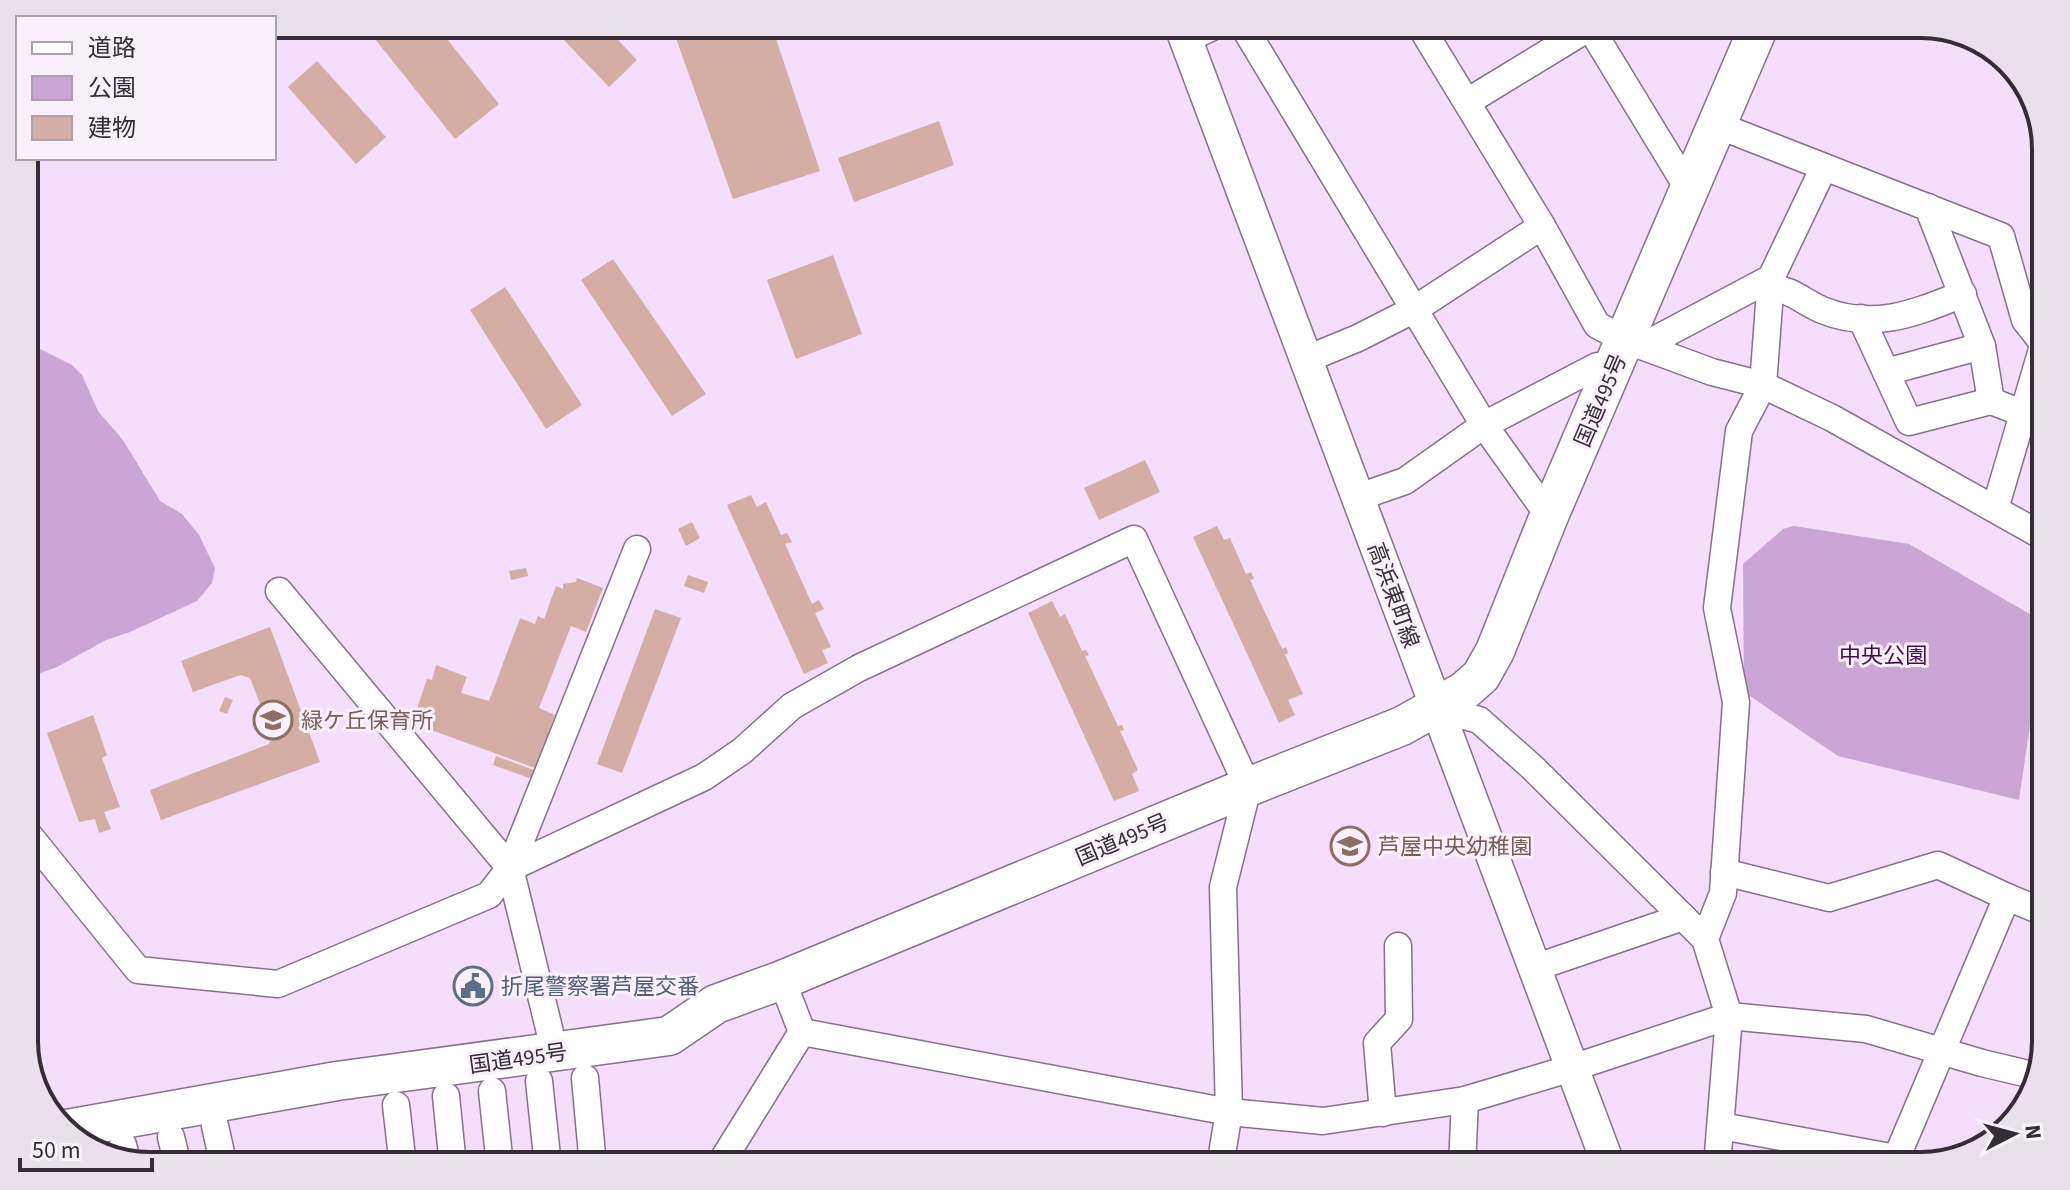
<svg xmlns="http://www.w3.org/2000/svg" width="2070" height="1190" font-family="'Source Sans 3','Noto Sans JP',sans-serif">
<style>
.green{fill:#cba5d5}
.building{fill:#d4aea4}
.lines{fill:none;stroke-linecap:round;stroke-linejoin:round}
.minor-casing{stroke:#86718c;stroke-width:29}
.major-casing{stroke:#86718c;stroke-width:35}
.highway-casing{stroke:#86718c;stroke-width:41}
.minor{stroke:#fff;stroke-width:26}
.major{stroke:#fff;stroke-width:32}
.highway{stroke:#fff;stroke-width:38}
.labels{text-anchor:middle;stroke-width:6;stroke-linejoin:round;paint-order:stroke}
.street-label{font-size:22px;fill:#352c38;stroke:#faf0fc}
.park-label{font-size:22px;fill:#410d4d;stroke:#faf0fc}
.education-label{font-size:22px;fill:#785e54;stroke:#faf0fc;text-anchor:start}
.service-label{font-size:22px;fill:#4e5e75;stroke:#faf0fc;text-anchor:start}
.rim{fill:none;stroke:#352c38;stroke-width:4}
</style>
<rect width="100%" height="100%" fill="#f5defb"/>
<!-- green -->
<g class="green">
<polygon points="24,341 72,365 82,375 98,411 123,440 160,501 182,514 199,535 215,568 212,583 197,601 130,632 106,640 57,667 24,679"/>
<polygon points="1794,526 1909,544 2045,623 2019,800 1838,756 1744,692 1743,564 1783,529"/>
</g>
<!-- building -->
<g class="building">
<polygon points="393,24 435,24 499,104 455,139 375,39"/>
<polygon points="576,24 603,24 637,60 609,87 562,38"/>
<polygon points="671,24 771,24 820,171 733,199"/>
<polygon points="317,61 386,137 356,164 288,87"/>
<polygon points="939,121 954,165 854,202 838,158"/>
<polygon points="833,255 862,334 796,359 767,280"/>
<polygon points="613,259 706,394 672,416 581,280"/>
<polygon points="505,287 582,405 546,429 470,310"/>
<polygon points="1145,460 1160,492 1099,520 1084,488"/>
<polygon points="751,495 757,507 766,502 781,535 787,533 792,542 785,544 812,604 819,600 824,609 815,613 831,647 822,650 828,663 804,674 727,505"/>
<polygon points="692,522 700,538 686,546 678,529"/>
<polygon points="1217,526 1224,540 1230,538 1246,574 1251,572 1254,579 1250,580 1282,649 1286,647 1288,653 1285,655 1303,694 1288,700 1295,715 1279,723 1193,537"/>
<polygon points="526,568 528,576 511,580 509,571"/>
<polygon points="688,575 708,582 704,593 684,586"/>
<polygon points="577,578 603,588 586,632 571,626 539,708 555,715 535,768 412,723 427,679 432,680 436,665 467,677 461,693 489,701 520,618 535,624 538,616 544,619 556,586 563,589 563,584 576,582"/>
<polygon points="1052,601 1060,617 1065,614 1082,651 1086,650 1089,655 1085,656 1118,726 1122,725 1124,730 1120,731 1138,770 1132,774 1139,791 1114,801 1028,613"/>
<polygon points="655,609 681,618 622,773 597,764"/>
<polygon points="270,627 320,762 161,820 150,790 269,744 272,736 250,678 240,675 193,692 181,661"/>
<polygon points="225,697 233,700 227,714 219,711"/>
<polygon points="93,715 107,755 102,758 120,807 104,812 111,829 99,833 95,819 79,822 47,733"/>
<polygon points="496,756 534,770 532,779 493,765"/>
</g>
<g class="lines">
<defs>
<g id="minor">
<polyline points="1242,24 1484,425 1549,516"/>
<polyline points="1419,24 1542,226 1597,325 1625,340 1712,372 1763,385 1832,418 2046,538"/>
<polyline points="1588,24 1689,190"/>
<polyline points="1185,40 1219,24"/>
<polyline points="1467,102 1590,27"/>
<polyline points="1717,125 2001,236 2025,320 2046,347"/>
<polyline points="1928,207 1982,346 1991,401 2022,413"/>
<path d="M1770,288C1792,289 1803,302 1822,310C1874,331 1915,313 1963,294"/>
<polyline points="1861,318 1909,422 1991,401"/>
<polyline points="1643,346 1771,278"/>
<polyline points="1307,359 1358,338 1415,309 1542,226"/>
<polyline points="1886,372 1982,346"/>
<polyline points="1359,497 1405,481 1484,425 1597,366 1612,373"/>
<polyline points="1995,509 2043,346"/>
<polyline points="279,591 510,868 555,1053"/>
<polyline points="1435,708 1479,720 1533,768 1705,939 1729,1016 1717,1166"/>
<polyline points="24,829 138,970 278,984 489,895 510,868 637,549"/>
<polyline points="510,868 704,777 742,751 792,706 859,668 1134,539 1248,787 1223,887 1229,1112 1220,1166"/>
<polyline points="1724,872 1829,898 1938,865 2007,897"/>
<polyline points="1705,939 1723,893 1736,702 1717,608 1739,431 1763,385 1771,278 1824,167"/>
<polyline points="1534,968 1683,917"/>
<polyline points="782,980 802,1032"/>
<polyline points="802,1032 1229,1112 1323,1121 1465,1100 1572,1068 1729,1016 1866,1029 1982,1063 2037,1076"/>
<polyline points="585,1078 593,1166"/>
<polyline points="539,1081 548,1166"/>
<polyline points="492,1091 500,1166"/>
<polyline points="446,1096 453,1166"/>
<polyline points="396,1105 403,1166"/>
<polyline points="1383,1113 1377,1043 1399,1019 1398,946"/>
<polyline points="215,1126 224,1166"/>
<polyline points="1721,1126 1896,1158"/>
<polyline points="171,1137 178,1166"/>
<polyline points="123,1145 127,1160"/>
<polyline points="719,1166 802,1032"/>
<polyline points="1462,1166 1465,1100"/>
<polyline points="1893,1166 2007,897 2046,913"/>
</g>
<polyline id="major" points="1180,24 1609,1166"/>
<polyline id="highway" points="67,1129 337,1081 669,1036 716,1004 782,980 1248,787 1402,726 1464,691 1481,676 1495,651 1549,516 1760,24"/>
</defs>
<!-- minor casing -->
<use href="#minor" class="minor-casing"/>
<!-- major casing -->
<use href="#major" class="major-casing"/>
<!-- highway casing -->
<use href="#highway" class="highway-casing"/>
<!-- minor -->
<use href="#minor" class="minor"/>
<!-- major -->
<use href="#major" class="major"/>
<!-- highway -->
<use href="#highway" class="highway"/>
</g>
<!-- icons -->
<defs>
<symbol id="school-ring" viewBox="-11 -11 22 22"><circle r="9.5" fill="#faf0fc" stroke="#8d6e63" stroke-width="1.5"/><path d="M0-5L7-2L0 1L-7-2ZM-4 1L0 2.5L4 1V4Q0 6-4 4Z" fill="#8d6e63"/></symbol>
<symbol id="civic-ring" viewBox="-11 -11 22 22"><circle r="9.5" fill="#faf0fc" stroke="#5c6f8a" stroke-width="1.5"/><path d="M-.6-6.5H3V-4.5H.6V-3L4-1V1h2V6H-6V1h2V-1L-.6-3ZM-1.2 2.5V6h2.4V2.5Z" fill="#5c6f8a"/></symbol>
</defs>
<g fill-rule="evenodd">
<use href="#school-ring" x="251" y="698" width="44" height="44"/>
<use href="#school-ring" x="1328" y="824" width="44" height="44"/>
<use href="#civic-ring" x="451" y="964" width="44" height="44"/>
</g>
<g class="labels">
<!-- street labels -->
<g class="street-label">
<text transform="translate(1600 400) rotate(-67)" y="8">国道495号</text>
<text transform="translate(1394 595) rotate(70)" y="8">高浜東町線</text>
<text transform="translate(1122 839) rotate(-23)" y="8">国道495号</text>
<text transform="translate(518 1058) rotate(-8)" y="8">国道495号</text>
</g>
<!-- park labels -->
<g class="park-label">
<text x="1883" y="663">中央公園</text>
</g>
<!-- education labels -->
<g class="education-label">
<text x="301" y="728">緑ケ丘保育所</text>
<text x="1378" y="854">芦屋中央幼稚園</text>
</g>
<!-- service labels -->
<g class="service-label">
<text x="501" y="994">折尾警察署芦屋交番</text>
</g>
</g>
<!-- crop -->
<path d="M0 0H2070V1190H0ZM149 38H1921A111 111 0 0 1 2032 149V1041A111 111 0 0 1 1921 1152H149A111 111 0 0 1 38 1041V149A111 111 0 0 1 149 38Z" fill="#eae0ec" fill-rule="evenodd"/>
<path class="rim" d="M149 38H1921A111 111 0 0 1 2032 149V1041A111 111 0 0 1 1921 1152H149A111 111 0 0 1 38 1041V149A111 111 0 0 1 149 38Z"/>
<!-- legend -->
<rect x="16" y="16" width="260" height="144" fill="#faf0fc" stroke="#aba2ae" stroke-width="2"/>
<rect x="32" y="42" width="40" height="12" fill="#ffffff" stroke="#aba2ae" stroke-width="2"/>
<text x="88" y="56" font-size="24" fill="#352c38">道路</text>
<rect x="32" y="76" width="40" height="24" fill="#cba5d5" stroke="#aba2ae" stroke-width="2"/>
<text x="88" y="96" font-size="24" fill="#352c38">公園</text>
<rect x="32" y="116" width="40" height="24" fill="#d4aea4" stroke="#aba2ae" stroke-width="2"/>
<text x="88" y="136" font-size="24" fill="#352c38">建物</text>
<!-- north arrow -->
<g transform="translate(2014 1134) rotate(84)" stroke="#faf0fc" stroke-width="6" paint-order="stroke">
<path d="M0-6L14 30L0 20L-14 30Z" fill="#352c38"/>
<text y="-12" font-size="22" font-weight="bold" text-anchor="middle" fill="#352c38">N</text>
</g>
<!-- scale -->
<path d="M20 1158v12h132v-12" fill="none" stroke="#352c38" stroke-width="4"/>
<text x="32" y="1158" font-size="24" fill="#352c38" stroke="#faf0fc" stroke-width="6" paint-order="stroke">50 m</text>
</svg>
